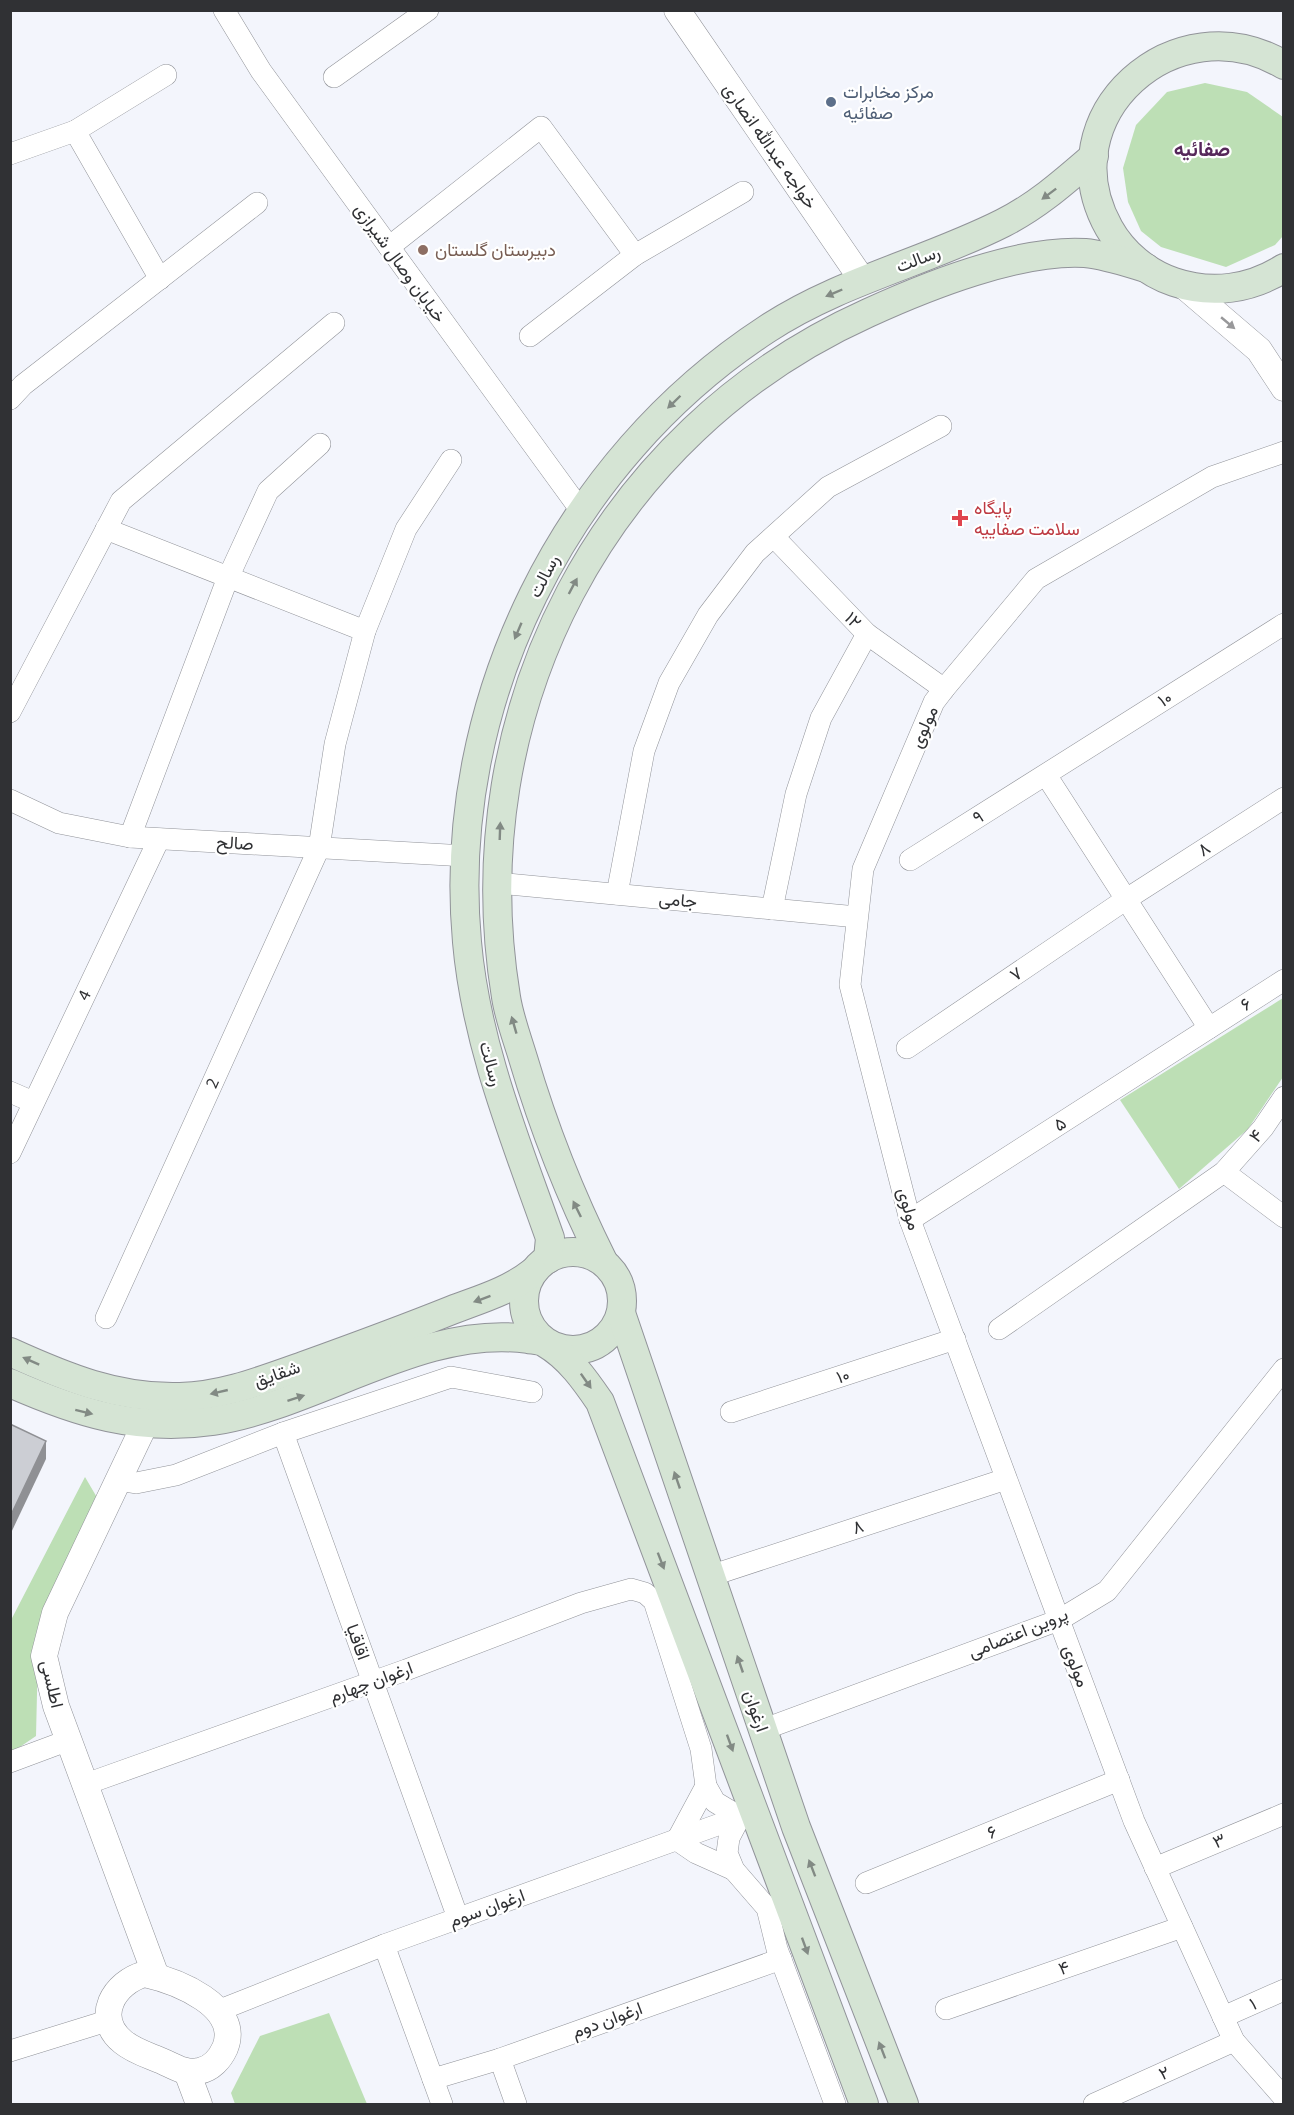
<svg xmlns="http://www.w3.org/2000/svg" width="1294" height="2115" font-family="'Source Sans 3',Vazirmatn,sans-serif">
<style>
.green{fill:#bddfb5}
.lines{fill:none;stroke-linecap:round;stroke-linejoin:round}
.minor-casing{stroke:#919399;stroke-width:22}
.tertiary-casing{stroke:#919399;stroke-width:27}
.secondary-casing{stroke:#919399;stroke-width:30}
.minor{stroke:#fff;stroke-width:21}
.tertiary{stroke:#fff;stroke-width:26}
.secondary{stroke:#d5e4d4;stroke-width:28}
.shaded-wall{fill:#8f9094}
.building{fill:#ccced4;stroke:#8f9094;stroke-width:1.5}
.oneway{fill:#828a84}
.oneway2{fill:#98989a}
.service-dot{fill:#5c6f8a;stroke:#fff;stroke-width:2}
.education-dot{fill:#8d6e63;stroke:#fff;stroke-width:2}
.health-dot{fill:#e0444e;stroke:#fff;stroke-width:2}
.labels{text-anchor:middle;stroke-width:4.5;stroke-linejoin:round;paint-order:stroke}
.service-label{font-size:18px;fill:#4e5e75;stroke:#fff;text-anchor:start}
.street-label{font-size:18px;fill:#303134;stroke:#fff}
.education-label{font-size:18px;fill:#785e54;stroke:#fff;text-anchor:start}
.health-label{font-size:18px;fill:#be3a42;stroke:#fff;text-anchor:start}
.neighbourhood-label{font-size:20px;font-weight:bold;fill:#56285a;stroke:#fff}
</style>
<rect width="100%" height="100%" fill="#f3f5fc"/>
<!-- green -->
<g class="green">
<polygon points="1205,83 1247,92 1283,117 1283,236 1275,245 1226,267 1161,247 1141,231 1128,202 1123,168 1136,125 1167,92"/>
<polygon points="1283,998 1283,1077 1248,1129 1179,1189 1120,1100"/>
<polygon points="85,1477 102,1506 38,1651 36,1736 11,1753 10,1622"/>
<polygon points="329,2013 367,2104 235,2104 231,2093 260,2036"/>
</g>
<g class="lines">
<defs>
<g id="minor">
<polyline points="224,10 261,71 582,512"/>
<polyline points="334,77 428,10"/>
<polyline points="75,131 166,75"/>
<polyline points="10,154 75,131 160,279"/>
<polyline points="389,247 541,127 635,255"/>
<polyline points="530,336 635,255 743,192"/>
<polyline points="10,399 23,385 257,203"/>
<polyline points="1284,452 1212,477 1036,579 944,689 934,702 863,869 850,985 910,1220 1134,1821 1234,2041 1284,2098"/>
<polyline points="106,529 365,631"/>
<polyline points="774,537 867,634 944,689"/>
<polyline points="10,712 121,501 334,323"/>
<polyline points="1046,775 1209,1028"/>
<polyline points="10,800 59,823 130,837 466,856"/>
<polyline points="130,837 227,580 268,491 320,444"/>
<polyline points="910,860 1284,624"/>
<polyline points="498,883 857,917"/>
<polyline points="617,894 644,751 669,683 708,615 755,553 828,487 941,426"/>
<polyline points="772,909 796,794 821,718 867,634"/>
<polyline points="907,1048 1125,900 1284,798"/>
<polyline points="10,1092 33,1102"/>
<polyline points="10,1153 159,839"/>
<polyline points="1224,1172 1284,1217"/>
<polyline points="910,1220 1284,980"/>
<polyline points="106,1318 319,848 335,744 365,631 406,529 451,460"/>
<polyline points="999,1329 1224,1172 1263,1128 1284,1097"/>
<polyline points="731,1412 955,1339"/>
<polyline points="283,1433 458,1918"/>
<polyline points="118,1480 136,1483 176,1475 283,1433 451,1377 532,1392"/>
<polyline points="710,1576 1006,1479"/>
<polyline points="762,1730 1059,1620 1107,1591 1284,1369"/>
<polyline points="10,1762 69,1740"/>
<polyline points="86,1784 406,1670 581,1603 631,1589 645,1593 654,1601 701,1749 706,1786 715,1802 740,1817 729,1838 727,1853 734,1870 767,1908 777,1949 835,2104"/>
<polyline points="706,1786 677,1840 696,1853 734,1870"/>
<polyline points="1155,1868 1284,1814"/>
<polyline points="866,1883 1119,1780"/>
<polyline points="384,1945 442,2104"/>
<polyline points="946,2009 1182,1927"/>
<polyline points="220,2010 384,1945 745,1815"/>
<polyline points="1223,2017 1284,1990"/>
<polyline points="10,2051 110,2020"/>
<polyline points="500,2059 516,2104"/>
<polyline points="433,2079 500,2059 781,1959"/>
<polyline points="1094,2104 1234,2041"/>
</g>
<g id="tertiary">
<polyline points="677,10 863,281"/>
<polyline points="1183,285 1259,350 1284,388"/>
<polyline points="145,1424 55,1613 44,1656 56,1706 156,1976"/>
<path d="M145,1974C176,1981 242,2006 225,2048C220,2059 211,2069 199,2071C186,2074 175,2067 164,2062C151,2056 135,2052 123,2042C93,2018 114,1982 145,1974Z"/>
<polyline points="187,2072 199,2104"/>
</g>
<g id="secondary">
<path d="M1284,65C1176,0 1046,116 1109,228C1123,253 1147,273 1174,282C1212,295 1251,289 1284,268"/>
<circle cx="573" cy="1301" r="49"/>
<path d="M548,1259L550,1238C516,1141 476,1045 467,942C445,702 566,460 767,329C840,281 926,262 1003,223C1037,206 1065,181 1094,156"/>
<path d="M603,1261C570,1195 544,1129 523,1058C517,1038 509,1017 506,997C459,711 604,432 868,313C927,286 1020,249 1085,253C1106,255 1126,262 1146,268"/>
<polyline points="621,1313 796,1827 904,2104"/>
<path d="M10,1352C65,1377 118,1399 180,1397C223,1396 263,1380 303,1366C353,1348 402,1330 452,1310C481,1299 509,1291 533,1272"/>
<path d="M10,1383C78,1413 138,1432 213,1421C317,1405 422,1324 528,1339C533,1340 541,1340 545,1343C569,1357 585,1380 600,1402L864,2104"/>
</g>
</defs>
<!-- minor casing -->
<use href="#minor" class="minor-casing"/>
<!-- tertiary casing -->
<use href="#tertiary" class="tertiary-casing"/>
<!-- secondary casing -->
<use href="#secondary" class="secondary-casing"/>
<!-- minor -->
<use href="#minor" class="minor"/>
<!-- tertiary -->
<use href="#tertiary" class="tertiary"/>
<!-- secondary -->
<use href="#secondary" class="secondary"/>
</g>
<!-- shaded-wall -->
<polygon class="shaded-wall" points="46,1441 46,1459 10,1535 10,1517"/>
<!-- building -->
<polygon class="building" points="10,1424 46,1441 10,1517"/>
<!-- one-way arrows -->
<defs><path id="oneway-solid" d="M-6-.8H1V-3.2L6.5 0L1 3.2V.8H-6Z" transform="scale(1.5)"/></defs>
<g class="oneway">
<use href="#oneway-solid" transform="translate(1049 194) rotate(143)"/>
<use href="#oneway-solid" transform="translate(834 293) rotate(157)"/>
<use href="#oneway-solid" transform="translate(674 402) rotate(136)"/>
<use href="#oneway-solid" transform="translate(573 586) rotate(-62)"/>
<use href="#oneway-solid" transform="translate(518 631) rotate(113)"/>
<use href="#oneway-solid" transform="translate(500 831) rotate(-88)"/>
<use href="#oneway-solid" transform="translate(514 1025) rotate(-106)"/>
<use href="#oneway-solid" transform="translate(577 1209) rotate(-116)"/>
<use href="#oneway-solid" transform="translate(482 1299) rotate(160)"/>
<use href="#oneway-solid" transform="translate(31 1361) rotate(-156)"/>
<use href="#oneway-solid" transform="translate(586 1381) rotate(55)"/>
<use href="#oneway-solid" transform="translate(219 1392) rotate(167)"/>
<use href="#oneway-solid" transform="translate(296 1398) rotate(-18)"/>
<use href="#oneway-solid" transform="translate(84 1412) rotate(14)"/>
<use href="#oneway-solid" transform="translate(677 1480) rotate(-109)"/>
<use href="#oneway-solid" transform="translate(661 1561) rotate(69)"/>
<use href="#oneway-solid" transform="translate(740 1664) rotate(-109)"/>
<use href="#oneway-solid" transform="translate(730 1743) rotate(70)"/>
<use href="#oneway-solid" transform="translate(812 1868) rotate(-111)"/>
<use href="#oneway-solid" transform="translate(805 1946) rotate(70)"/>
<use href="#oneway-solid" transform="translate(882 2050) rotate(-111)"/>
</g>
<use class="oneway2" href="#oneway-solid" transform="translate(1228 323) rotate(40)"/>
<!-- markers -->
<circle class="service-dot" cx="831" cy="102" r="6"/>
<circle class="education-dot" cx="423" cy="250" r="6"/>
<path class="health-dot" d="M957 509h6v6h6v6h-6v6h-6v-6h-6v-6h6z"/>
<g class="labels">
<!-- service labels -->
<g class="service-label">
<text x="843" y="98">مرکز مخابرات<tspan x="843" dy="21">صفائیه</tspan></text>
</g>
<!-- street labels -->
<g class="street-label">
<text transform="translate(770 146) rotate(55)" y="6">خواجه عبدالله انصاری</text>
<text transform="translate(918 259) rotate(-21)" y="6">رسالت</text>
<text transform="translate(400 263) rotate(54)" y="6">خیابان وصال شیرازی</text>
<text transform="translate(544 576) rotate(-63)" y="6">رسالت</text>
<text transform="translate(853 620) rotate(46)" y="6">۱۲</text>
<text transform="translate(1165 699) rotate(-32)" y="6">۱۰</text>
<text transform="translate(924 727) rotate(-66)" y="6">مولوی</text>
<text transform="translate(978 817) rotate(-32)" y="6">۹</text>
<text transform="translate(235 843) rotate(3)" y="6">صالح</text>
<text transform="translate(1204 849) rotate(-33)" y="6">۸</text>
<text transform="translate(678 900) rotate(5)" y="6">جامی</text>
<text transform="translate(1016 974) rotate(-34)" y="6">۷</text>
<text transform="translate(84 995) rotate(-64)" y="6">4</text>
<text transform="translate(1246 1004) rotate(-33)" y="6">۶</text>
<text transform="translate(491 1064) rotate(75)" y="6">رسالت</text>
<text transform="translate(212 1083) rotate(-66)" y="6">2</text>
<text transform="translate(1060 1124) rotate(-33)" y="6">۵</text>
<text transform="translate(1256 1136) rotate(-49)" y="6">۴</text>
<text transform="translate(909 1209) rotate(74)" y="6">مولوی</text>
<text transform="translate(277 1374) rotate(-19)" y="6">شقایق</text>
<text transform="translate(843 1376) rotate(-18)" y="6">۱۰</text>
<text transform="translate(858 1527) rotate(-18)" y="6">۸</text>
<text transform="translate(1018 1633) rotate(-22)" y="6">پروین اعتصامی</text>
<text transform="translate(358 1642) rotate(70)" y="6">اقاقیا</text>
<text transform="translate(1076 1666) rotate(69)" y="6">مولوی</text>
<text transform="translate(371 1682) rotate(-20)" y="6">ارغوان چهارم</text>
<text transform="translate(52 1684) rotate(77)" y="6">اطلسی</text>
<text transform="translate(756 1711) rotate(71)" y="6">ارغوان</text>
<text transform="translate(992 1832) rotate(-22)" y="6">۶</text>
<text transform="translate(1219 1841) rotate(-23)" y="6">۳</text>
<text transform="translate(487 1908) rotate(-20)" y="6">ارغوان سوم</text>
<text transform="translate(1064 1968) rotate(-19)" y="6">۴</text>
<text transform="translate(1253 2004) rotate(-24)" y="6">۱</text>
<text transform="translate(607 2020) rotate(-20)" y="6">ارغوان دوم</text>
<text transform="translate(1164 2073) rotate(-24)" y="6">۲</text>
</g>
<!-- education labels -->
<g class="education-label">
<text x="435" y="256">دبیرستان گلستان</text>
</g>
<!-- health labels -->
<g class="health-label">
<text x="974" y="514">پایگاه<tspan x="974" dy="21">سلامت صفاییه</tspan></text>
</g>
<!-- neighbourhood labels -->
<g class="neighbourhood-label">
<text x="1202" y="156">صفائیه</text>
</g>
</g>
<!-- border -->
<rect width="1294" height="2115" fill="none" stroke="#303134" stroke-width="24"/>
</svg>
